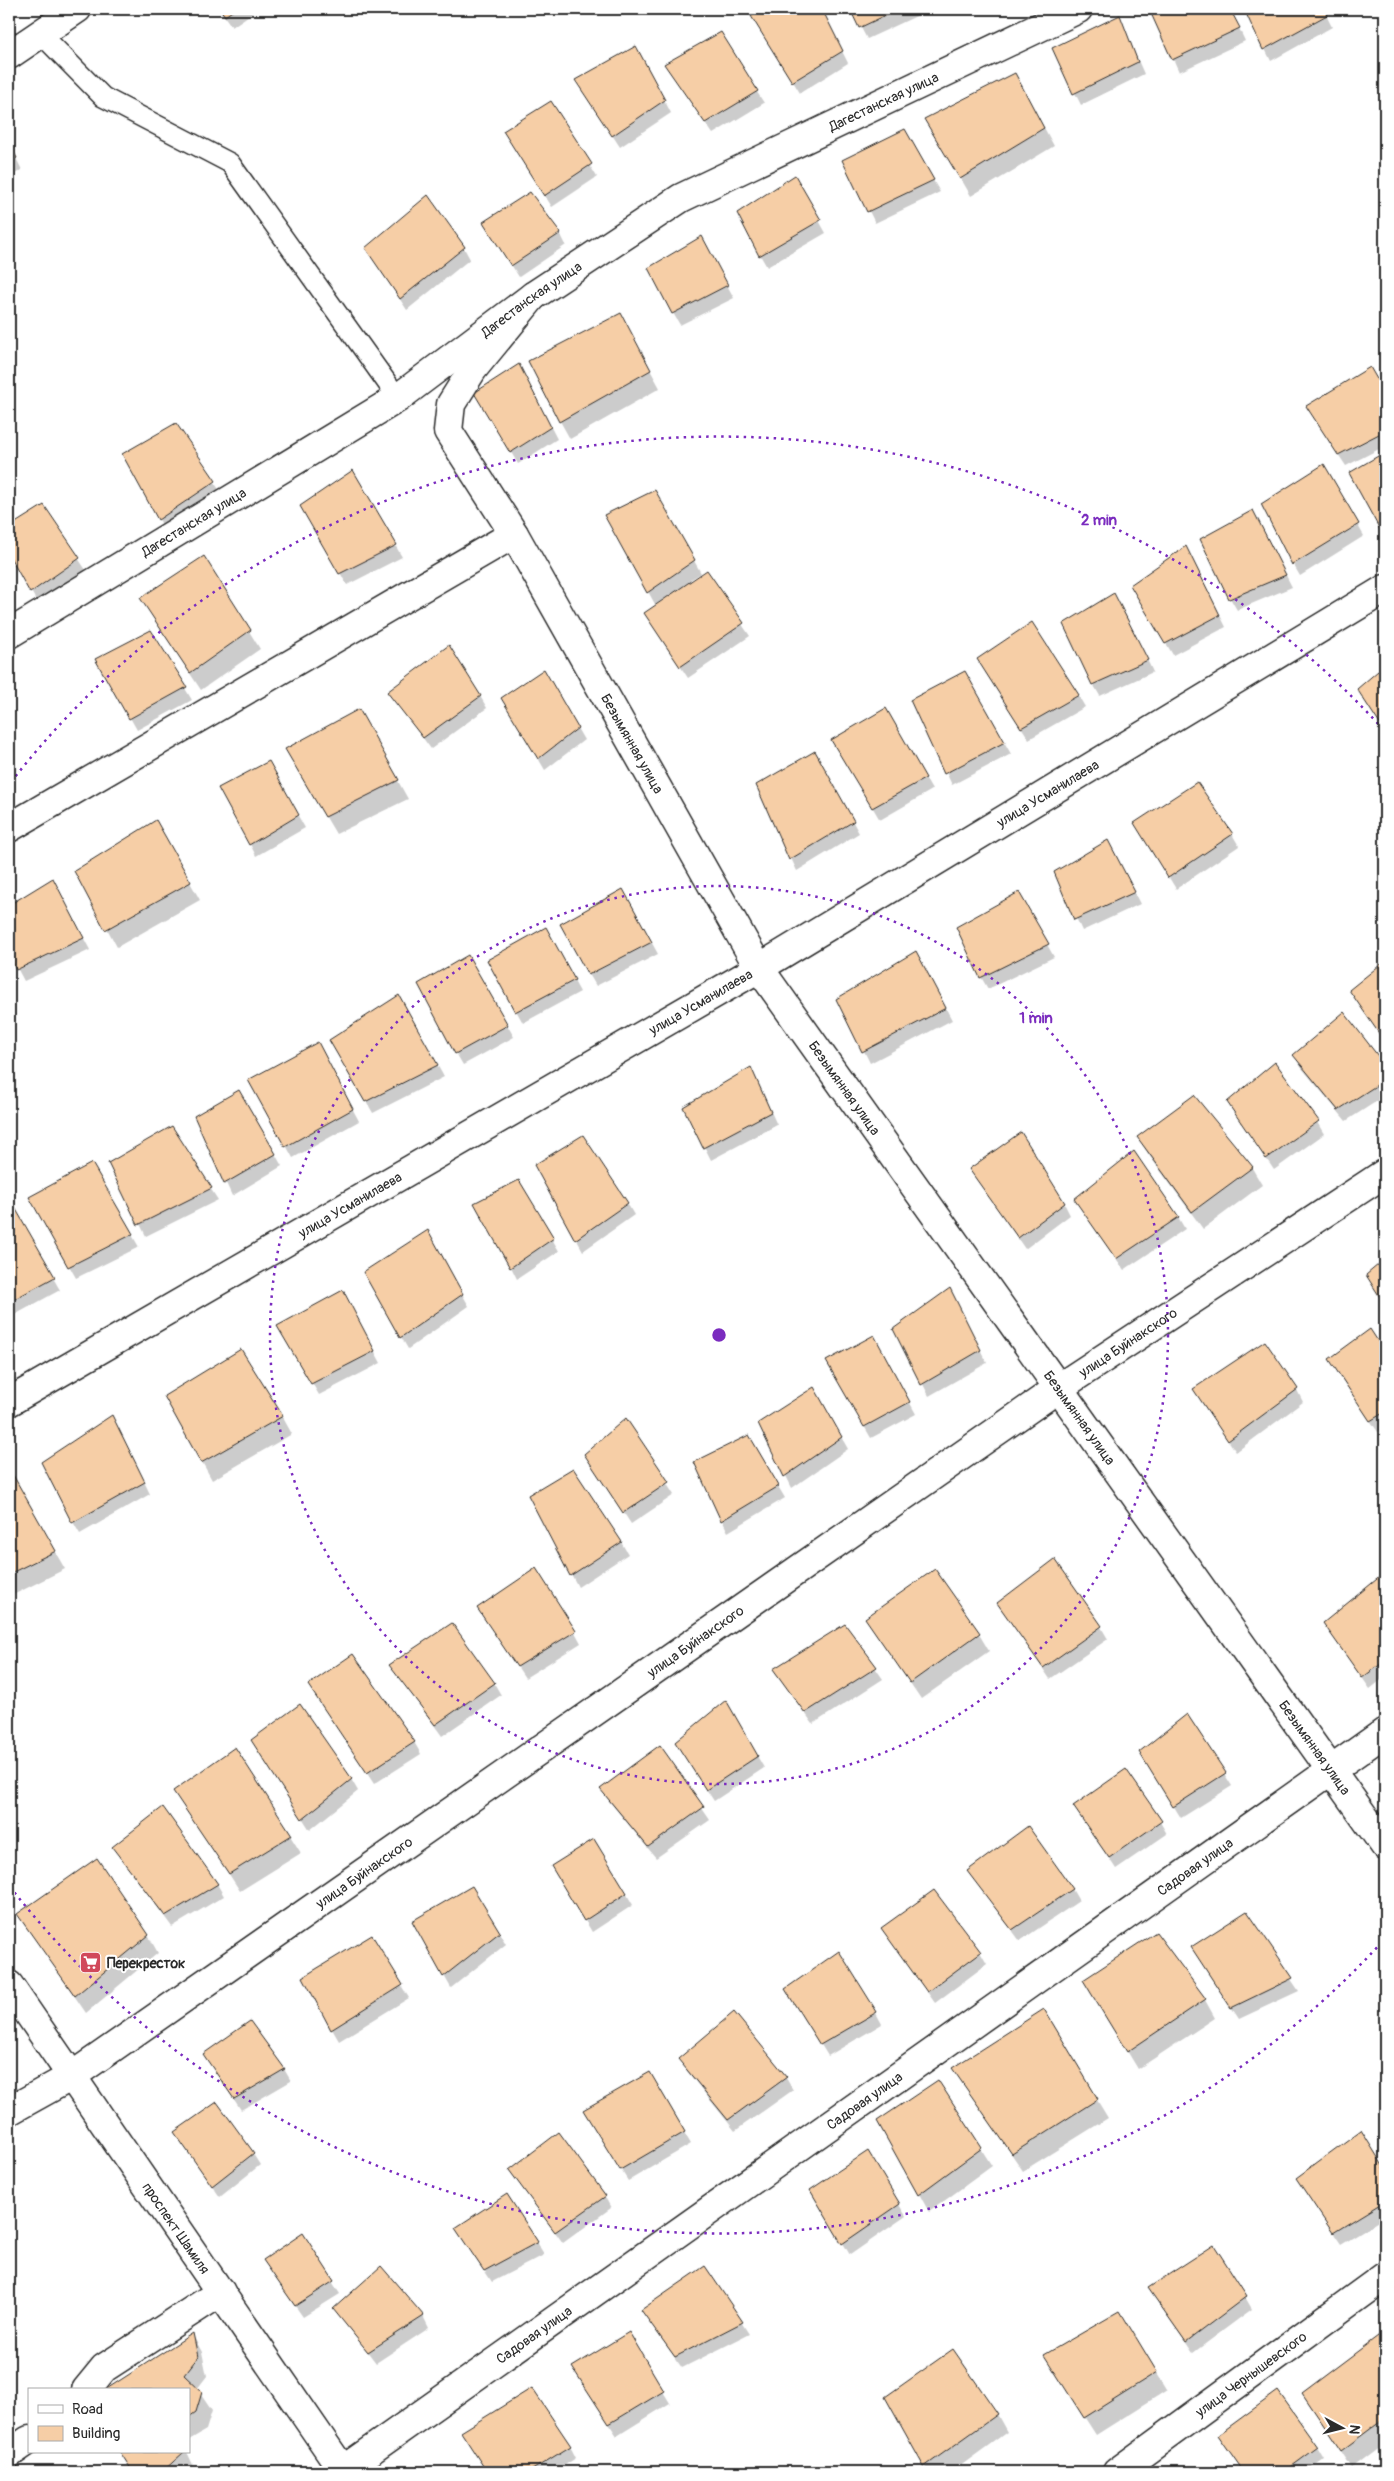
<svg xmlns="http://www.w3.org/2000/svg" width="1394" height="2481" font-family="Pangolin,sans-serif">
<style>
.shadow{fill:#0003}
.building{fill:#f6cea6;stroke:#2b2b2b}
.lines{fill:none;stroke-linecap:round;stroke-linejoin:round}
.service-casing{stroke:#2b2b2b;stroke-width:22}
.minor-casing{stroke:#2b2b2b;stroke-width:31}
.service{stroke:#fff;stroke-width:19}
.minor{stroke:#fff;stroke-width:28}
.ring{fill:none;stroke:#7b2cbf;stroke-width:2.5;stroke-dasharray:2.5 5}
.labels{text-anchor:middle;stroke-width:4;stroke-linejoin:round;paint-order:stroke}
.street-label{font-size:14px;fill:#2b2b2b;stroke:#fff}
.poi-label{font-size:14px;font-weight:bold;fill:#2b2b2b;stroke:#fff;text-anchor:start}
.centre{fill:#7b2cbf;stroke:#fff;stroke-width:2.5}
.ring-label{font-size:15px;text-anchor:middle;font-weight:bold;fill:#7b2cbf;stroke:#fff;stroke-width:4;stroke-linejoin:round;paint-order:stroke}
</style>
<rect width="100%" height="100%" fill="#fff"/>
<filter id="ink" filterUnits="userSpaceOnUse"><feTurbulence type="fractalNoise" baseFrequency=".02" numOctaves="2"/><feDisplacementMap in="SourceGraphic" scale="10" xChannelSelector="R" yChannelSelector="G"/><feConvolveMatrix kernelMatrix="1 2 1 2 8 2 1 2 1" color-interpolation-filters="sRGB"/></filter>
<g filter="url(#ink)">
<!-- shadow -->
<g class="shadow">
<polygon points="219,9 258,9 232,27"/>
<polygon points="768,9 821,9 848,63 800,93 753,16"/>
<polygon points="851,9 921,9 923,13 867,39"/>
<polygon points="1151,9 1230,9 1245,41 1179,72"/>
<polygon points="1245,9 1323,9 1332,27 1271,61"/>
<polygon points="1119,17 1144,74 1081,105 1053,49"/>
<polygon points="643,59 671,113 620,147 584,92"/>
<polygon points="1015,74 1054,146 971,196 926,119"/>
<polygon points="673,76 757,92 764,103 713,134"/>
<polygon points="551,102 597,177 552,207 512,143"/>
<polygon points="904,131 940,192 875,223 844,161"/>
<polygon points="9,144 22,170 9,177"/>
<polygon points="794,176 826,233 767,267 760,255"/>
<polygon points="560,233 566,245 519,277 492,234"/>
<polygon points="464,248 470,259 407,310 374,260"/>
<polygon points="708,250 734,298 680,325 673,313"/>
<polygon points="630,333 660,388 570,439 560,421"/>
<polygon points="1370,369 1385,395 1385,446 1346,466 1314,418"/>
<polygon points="525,377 557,439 518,464 476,393"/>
<polygon points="176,425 222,494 165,531 159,519"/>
<polygon points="1385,453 1385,537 1351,473"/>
<polygon points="1324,466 1364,536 1300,576 1293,564"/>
<polygon points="353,471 402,557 347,585 302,506"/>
<polygon points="655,492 701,573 690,580 692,582 706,572 750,636 688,678 653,625 656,606 606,515"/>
<polygon points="43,506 86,570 38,604 9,552 9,529"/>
<polygon points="1253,511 1292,587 1237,610 1230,598"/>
<polygon points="204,558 260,649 201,690 152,616"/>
<polygon points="1192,559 1226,627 1173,655 1131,585"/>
<polygon points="1121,606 1153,672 1100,696 1093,684"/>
<polygon points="151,632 192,700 137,730 97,659"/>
<polygon points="1385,667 1385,731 1358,689"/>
<polygon points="544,671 584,740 545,770 503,699"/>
<polygon points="985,672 1078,695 1085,707 1029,739"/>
<polygon points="965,673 1011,754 952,785 912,700"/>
<polygon points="389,692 480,696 487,708 431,749"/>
<polygon points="886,710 932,790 880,820 833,740"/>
<polygon points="359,711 408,799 336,834 286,750"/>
<polygon points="815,753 859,833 797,871 757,786"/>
<polygon points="268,763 305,828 256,856 250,844"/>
<polygon points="156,822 200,900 117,947 76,871"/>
<polygon points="1232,834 1239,846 1176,889 1143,835"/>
<polygon points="1115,854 1140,904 1082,931 1056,873"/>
<polygon points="53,880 90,950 24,981 9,953 9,906"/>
<polygon points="1019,894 1054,957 988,989 981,977"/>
<polygon points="630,903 658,954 596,986 589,974"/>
<polygon points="552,941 580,992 523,1023 488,960"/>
<polygon points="468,956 514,1037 463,1065 456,1053"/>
<polygon points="1385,962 1385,1042 1350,990"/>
<polygon points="923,965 952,1020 870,1063 838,999"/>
<polygon points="399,997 444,1077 373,1113 331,1040"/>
<polygon points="1344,1014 1385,1067 1385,1096 1346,1121 1301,1067 1294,1055"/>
<polygon points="324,1056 359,1121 293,1158 250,1080"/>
<polygon points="757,1081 777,1125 711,1160 685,1108"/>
<polygon points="239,1091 282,1166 232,1196 195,1116"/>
<polygon points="1194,1097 1252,1168 1262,1185 1203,1229 1149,1155 1138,1138"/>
<polygon points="1236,1114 1317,1122 1324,1134 1274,1170"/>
<polygon points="171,1128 218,1200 146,1236 110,1164"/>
<polygon points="91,1164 139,1247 76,1278 31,1198"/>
<polygon points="536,1166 627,1203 634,1215 583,1251"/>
<polygon points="970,1169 1064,1203 1070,1215 1025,1249"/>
<polygon points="519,1181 559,1251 517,1279 511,1267"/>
<polygon points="13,1208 60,1290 9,1318 9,1211"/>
<polygon points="1083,1211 1178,1217 1185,1229 1124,1270"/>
<polygon points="427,1232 469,1306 408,1349 364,1272"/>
<polygon points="956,1302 987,1363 929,1396 895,1329"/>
<polygon points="349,1304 381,1363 319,1395 279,1326"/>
<polygon points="1369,1331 1385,1354 1385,1428 1378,1432 1337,1372"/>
<polygon points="880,1348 916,1414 871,1438 827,1362"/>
<polygon points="814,1389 848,1449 792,1488 760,1423"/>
<polygon points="1297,1390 1303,1402 1236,1452 1202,1401"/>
<polygon points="282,1416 292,1434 212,1480 202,1462"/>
<polygon points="626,1420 674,1495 631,1524 593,1466"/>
<polygon points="119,1429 150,1494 80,1534 73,1522"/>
<polygon points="748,1436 785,1498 728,1532 722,1520"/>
<polygon points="12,1477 65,1569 9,1597 9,1478"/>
<polygon points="529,1495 621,1542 628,1554 578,1587"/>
<polygon points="1382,1577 1385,1580 1385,1677 1370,1689 1325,1624"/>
<polygon points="998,1603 1101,1627 1108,1639 1050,1679"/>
<polygon points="866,1618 979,1634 989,1651 921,1699"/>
<polygon points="486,1620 575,1632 581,1643 525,1678"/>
<polygon points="845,1625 883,1679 813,1724 774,1670"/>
<polygon points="391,1666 494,1683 501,1695 442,1736"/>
<polygon points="317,1697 414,1742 421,1754 374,1784"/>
<polygon points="726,1702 764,1768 714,1801 683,1754"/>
<polygon points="1187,1716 1232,1786 1181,1818 1148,1764"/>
<polygon points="660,1747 710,1820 656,1858 609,1801 602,1790"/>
<polygon points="235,1749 301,1853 240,1891 175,1791"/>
<polygon points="260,1752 351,1779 358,1791 310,1830"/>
<polygon points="1075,1807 1160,1822 1167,1834 1116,1869"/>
<polygon points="114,1848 217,1884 224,1896 172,1927"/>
<polygon points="553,1867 626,1893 633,1905 592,1932"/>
<polygon points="968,1871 1072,1889 1079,1901 1020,1941"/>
<polygon points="472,1887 506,1944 451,1988 414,1922"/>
<polygon points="1246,1913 1299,1991 1239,2019 1200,1960"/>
<polygon points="19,1915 148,1935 158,1953 86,2013"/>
<polygon points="1156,1933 1205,2000 1215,2018 1138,2069 1095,1998"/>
<polygon points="371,1937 409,1998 339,2041 332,2029"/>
<polygon points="890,1940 980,1952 987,1964 935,2003"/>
<polygon points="794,2001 876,2013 882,2024 828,2056"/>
<polygon points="1043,2011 1108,2118 1023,2171 954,2069"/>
<polygon points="734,2014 786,2078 793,2090 735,2131 687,2071 680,2059"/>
<polygon points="204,2054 284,2069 291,2081 241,2110"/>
<polygon points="649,2074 691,2144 628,2181 591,2123"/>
<polygon points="938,2081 992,2166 929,2212 879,2121"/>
<polygon points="1361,2132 1385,2171 1385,2217 1341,2244 1304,2190"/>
<polygon points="176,2133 253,2154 260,2165 220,2197"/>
<polygon points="867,2153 906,2216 850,2255 812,2190"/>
<polygon points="511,2170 605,2197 611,2208 563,2243"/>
<polygon points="507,2196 544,2255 492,2282 456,2228"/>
<polygon points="302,2235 340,2294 303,2317 272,2273"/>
<polygon points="705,2267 749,2334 682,2368 650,2322"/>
<polygon points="1149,2289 1245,2297 1252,2309 1193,2353"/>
<polygon points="335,2309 423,2316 429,2328 376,2363"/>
<polygon points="192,2334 202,2352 207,2376 197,2389 212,2411 206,2430 189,2440 189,2390 108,2390"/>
<polygon points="628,2334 670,2403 617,2436 580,2379"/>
<polygon points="1382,2335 1385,2340 1385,2443 1352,2468 1304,2394"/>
<polygon points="1156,2372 1167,2390 1096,2435 1056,2373"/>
<polygon points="886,2397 997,2414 1007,2432 952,2472 929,2472"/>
<polygon points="469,2444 570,2446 576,2458 554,2472 488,2472"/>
<polygon points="1227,2447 1317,2447 1324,2459 1306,2472 1244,2472"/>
<polygon points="120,2452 187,2452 195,2469 192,2472 133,2472"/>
</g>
<!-- building -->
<g class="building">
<polygon points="220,9 235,9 225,16"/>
<polygon points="765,9 822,9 843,51 792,82 751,16"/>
<polygon points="850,9 899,9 859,28"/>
<polygon points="1149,9 1230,9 1240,28 1172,60"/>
<polygon points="1244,9 1324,9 1327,15 1263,50"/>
<polygon points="1120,15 1138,62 1073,94 1052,48"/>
<polygon points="721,32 758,91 705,123 664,64"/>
<polygon points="636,46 665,100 612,136 575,80"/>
<polygon points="1015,73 1044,128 960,179 924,119"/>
<polygon points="551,101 592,164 544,196 503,131"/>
<polygon points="905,129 934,180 867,212 842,160"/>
<polygon points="9,143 17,158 9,162"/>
<polygon points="795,175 821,220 759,256 737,213"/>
<polygon points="530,192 561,233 511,266 483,222"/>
<polygon points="428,195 465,247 400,299 365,248"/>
<polygon points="702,236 728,285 672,314 648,268"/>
<polygon points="621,313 651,370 559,422 528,361"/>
<polygon points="519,364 551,427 510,453 474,393"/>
<polygon points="1370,367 1385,393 1385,431 1338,455 1306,406"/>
<polygon points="176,423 216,481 158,520 122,454"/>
<polygon points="1385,452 1385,537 1384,537 1349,473"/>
<polygon points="1324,464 1359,524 1292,565 1261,504"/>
<polygon points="353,470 397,545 339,574 300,506"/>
<polygon points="655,490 695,560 647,593 604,515"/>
<polygon points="44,505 80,558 30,593 9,555 9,527"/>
<polygon points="1253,510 1286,575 1229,599 1200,539"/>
<polygon points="1186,546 1220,615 1165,644 1130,585"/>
<polygon points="204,556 251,630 190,673 140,598"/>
<polygon points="707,570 744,623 680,667 644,613"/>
<polygon points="1114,593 1148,660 1092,685 1063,624"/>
<polygon points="1032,622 1079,695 1021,728 977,659"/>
<polygon points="151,630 187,687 129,719 95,659"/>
<polygon points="449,645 481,696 423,738 387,692"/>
<polygon points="1385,665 1385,732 1357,689"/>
<polygon points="544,669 578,728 538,759 501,698"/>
<polygon points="965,671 1005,742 944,774 910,700"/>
<polygon points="886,708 926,778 872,808 831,740"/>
<polygon points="359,709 399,780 325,817 285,749"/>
<polygon points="815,751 854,821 789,860 756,785"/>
<polygon points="269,761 299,815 249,845 218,788"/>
<polygon points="1197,782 1233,834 1168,878 1134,823"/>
<polygon points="156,820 191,882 105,930 74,871"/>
<polygon points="1108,840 1135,892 1074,920 1054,872"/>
<polygon points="53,878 84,938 16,970 9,956 9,905"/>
<polygon points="623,889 652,942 588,975 560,924"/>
<polygon points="1019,892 1049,944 980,978 956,927"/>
<polygon points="546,927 575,980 515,1012 487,960"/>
<polygon points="916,951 946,1008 862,1052 836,999"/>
<polygon points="468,955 508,1025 455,1054 418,984"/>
<polygon points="1385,961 1385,1042 1349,990"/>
<polygon points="399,995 438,1065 365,1102 329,1040"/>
<polygon points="1344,1012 1385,1065 1385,1080 1338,1110 1293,1055"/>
<polygon points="318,1042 353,1109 285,1147 248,1080"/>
<polygon points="1275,1062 1319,1121 1266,1159 1227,1102"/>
<polygon points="751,1067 771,1112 703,1148 683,1107"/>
<polygon points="239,1090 276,1154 224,1184 194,1116"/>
<polygon points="1194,1095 1253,1167 1192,1212 1137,1137"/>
<polygon points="172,1126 212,1188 138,1225 108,1163"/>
<polygon points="1021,1132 1065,1203 1018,1238 969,1169"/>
<polygon points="583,1135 628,1203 575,1240 534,1165"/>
<polygon points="1134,1151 1179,1217 1116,1259 1074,1199"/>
<polygon points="92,1163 133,1234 68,1267 29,1197"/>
<polygon points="519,1180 554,1238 510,1268 474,1203"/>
<polygon points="14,1206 55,1277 9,1302 9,1209"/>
<polygon points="428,1230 463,1294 400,1338 363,1272"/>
<polygon points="1385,1259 1385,1305 1366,1275"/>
<polygon points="950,1288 981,1350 921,1385 893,1329"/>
<polygon points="343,1290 375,1351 311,1384 277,1326"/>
<polygon points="1370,1329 1385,1352 1385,1412 1370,1421 1329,1359"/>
<polygon points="874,1335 910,1402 864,1427 826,1361"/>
<polygon points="1265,1341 1298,1389 1228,1441 1193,1389"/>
<polygon points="241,1349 283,1416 201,1463 164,1396"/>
<polygon points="814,1387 842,1437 784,1477 758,1423"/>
<polygon points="112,1415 145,1482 72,1523 41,1462"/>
<polygon points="626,1418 669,1482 623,1513 584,1454"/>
<polygon points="749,1435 779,1486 721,1521 694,1462"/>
<polygon points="573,1468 622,1542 570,1576 528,1495"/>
<polygon points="13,1475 56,1551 9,1574 9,1477"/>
<polygon points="1055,1559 1102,1626 1043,1668 997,1603"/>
<polygon points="536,1568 576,1631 517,1667 477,1608"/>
<polygon points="935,1569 980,1633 910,1683 865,1618"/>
<polygon points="1382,1575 1385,1579 1385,1661 1362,1678 1323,1623"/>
<polygon points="452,1623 495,1683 435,1725 389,1665"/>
<polygon points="845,1624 877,1667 805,1713 773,1669"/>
<polygon points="353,1654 415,1742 367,1773 308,1685"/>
<polygon points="726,1700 758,1756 706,1790 675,1742"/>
<polygon points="300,1704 352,1779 302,1819 251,1740"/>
<polygon points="1187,1714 1226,1773 1173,1807 1139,1752"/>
<polygon points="660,1745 704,1807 648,1847 600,1789"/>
<polygon points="235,1747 292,1835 229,1874 173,1791"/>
<polygon points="1126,1769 1162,1821 1109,1858 1073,1806"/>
<polygon points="163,1807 218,1884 165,1916 112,1847"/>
<polygon points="1028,1826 1073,1889 1012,1930 967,1871"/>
<polygon points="594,1839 627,1893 584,1921 551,1866"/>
<polygon points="97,1858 149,1935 75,1996 17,1914"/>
<polygon points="472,1886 500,1932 443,1977 412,1921"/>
<polygon points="934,1890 981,1952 927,1992 881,1928"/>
<polygon points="1247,1911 1293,1978 1231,2008 1191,1947"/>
<polygon points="1156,1932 1206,1999 1127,2052 1083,1980"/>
<polygon points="372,1935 403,1985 331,2030 303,1977"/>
<polygon points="839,1951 877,2012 820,2045 785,1989"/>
<polygon points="1044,2009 1098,2099 1012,2154 952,2068"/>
<polygon points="734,2012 787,2077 728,2120 678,2059"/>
<polygon points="250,2021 285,2069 234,2099 203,2054"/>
<polygon points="650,2072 685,2132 620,2170 583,2110"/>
<polygon points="938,2080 982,2148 918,2195 877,2121"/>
<polygon points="217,2102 254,2153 212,2186 174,2132"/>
<polygon points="1361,2130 1385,2169 1385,2201 1333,2233 1296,2178"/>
<polygon points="559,2132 606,2196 555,2232 509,2170"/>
<polygon points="868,2151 900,2204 842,2244 810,2190"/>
<polygon points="507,2194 538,2242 484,2271 455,2228"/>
<polygon points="303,2233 334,2281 295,2306 263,2260"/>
<polygon points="1214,2245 1247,2296 1186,2342 1148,2288"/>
<polygon points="381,2266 424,2316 368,2352 333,2309"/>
<polygon points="705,2266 743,2322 675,2357 641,2310"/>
<polygon points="1120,2311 1157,2372 1084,2418 1044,2355"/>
<polygon points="629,2332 664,2391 609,2424 572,2367"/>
<polygon points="193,2333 198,2357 184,2375 202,2392 196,2412 189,2417 189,2390 105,2390"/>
<polygon points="1382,2333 1385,2338 1385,2418 1341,2451 1302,2393"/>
<polygon points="953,2349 998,2414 924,2467 885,2397"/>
<polygon points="532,2388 571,2446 529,2472 487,2472 461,2432"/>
<polygon points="1278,2391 1318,2447 1284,2472 1244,2472 1218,2435"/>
<polygon points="120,2452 184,2452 162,2472 133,2472"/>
</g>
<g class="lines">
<defs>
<polyline id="service" points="41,34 103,97 230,163 398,398"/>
<g id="minor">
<polyline points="9,55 77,9"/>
<path id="s1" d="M533,296L473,369L451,404L448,431L514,534L759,968L1385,1846"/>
<path id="s2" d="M9,634L398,398L533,296L681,198L1078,9"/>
<polyline points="9,828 514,534"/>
<path id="s3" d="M9,1402L759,968L1385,589"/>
<path id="s4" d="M9,1985L344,2472"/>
<path id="s5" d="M9,2111L72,2076L1060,1387L1385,1173"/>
<polyline points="86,2390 104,2368 221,2292"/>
<polyline points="9,2454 29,2440"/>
<path id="s6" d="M343,2470L1385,1732"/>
<path id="s7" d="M1117,2472L1385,2276"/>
</g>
</defs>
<!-- service casing -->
<use href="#service" class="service-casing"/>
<!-- minor casing -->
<use href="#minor" class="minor-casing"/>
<!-- service -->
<use href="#service" class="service"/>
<!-- minor -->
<use href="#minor" class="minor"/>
</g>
</g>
<!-- distance rings -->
<g class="ring">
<circle cx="719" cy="1335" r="449"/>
<path d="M1382 1942A899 899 0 0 1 11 1888M11 782A899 899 0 0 1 1382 728"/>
</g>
<!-- icons -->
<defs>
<symbol id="supermarket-square" viewBox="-11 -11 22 22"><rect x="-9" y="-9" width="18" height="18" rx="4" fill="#d1495b" stroke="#fff"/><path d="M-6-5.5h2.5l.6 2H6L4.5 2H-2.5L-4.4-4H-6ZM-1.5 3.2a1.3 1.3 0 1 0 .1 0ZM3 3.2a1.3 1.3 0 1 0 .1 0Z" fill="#fff"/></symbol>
</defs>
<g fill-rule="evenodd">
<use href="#supermarket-square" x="78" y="1950" width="25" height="25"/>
</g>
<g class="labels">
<!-- street labels -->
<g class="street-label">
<text dy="5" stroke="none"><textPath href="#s2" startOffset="1026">Дагестанская улица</textPath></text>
<text dy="5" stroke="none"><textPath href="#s2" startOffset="621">Дагестанская улица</textPath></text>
<text dy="5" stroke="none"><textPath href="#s2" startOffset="216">Дагестанская улица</textPath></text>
<text dy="5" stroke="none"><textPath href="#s1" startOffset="526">Безымянная улица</textPath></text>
<text dy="5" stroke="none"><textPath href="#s3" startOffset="1204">улица Усманилаева</textPath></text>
<text dy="5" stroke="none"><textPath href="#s3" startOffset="799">улица Усманилаева</textPath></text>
<text dy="5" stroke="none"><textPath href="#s1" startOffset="931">Безымянная улица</textPath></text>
<text dy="5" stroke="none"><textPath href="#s3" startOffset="394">улица Усманилаева</textPath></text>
<text dy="5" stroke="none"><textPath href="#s5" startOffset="1358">улица Буйнакского</textPath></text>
<text dy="5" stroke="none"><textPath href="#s1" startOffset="1336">Безымянная улица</textPath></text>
<text dy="5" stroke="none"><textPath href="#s5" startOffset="832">улица Буйнакского</textPath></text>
<text dy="5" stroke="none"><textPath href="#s1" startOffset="1741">Безымянная улица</textPath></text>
<text dy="5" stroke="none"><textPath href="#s6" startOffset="1044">Садовая улица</textPath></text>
<text dy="5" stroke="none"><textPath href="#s5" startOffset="428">улица Буйнакского</textPath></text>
<text dy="5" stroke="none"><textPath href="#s6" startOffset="639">Садовая улица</textPath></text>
<text dy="5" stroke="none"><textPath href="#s4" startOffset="295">проспект Шамиля</textPath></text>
<text dy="5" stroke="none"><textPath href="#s6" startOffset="234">Садовая улица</textPath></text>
<text dy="5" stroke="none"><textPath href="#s7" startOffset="166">улица Чернышевского</textPath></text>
</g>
<!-- poi labels -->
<g class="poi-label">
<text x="107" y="1968">Перекресток</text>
</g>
</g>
<circle cx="719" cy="1335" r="8" class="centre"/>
<g class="ring-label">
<text x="1099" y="525">2 min</text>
<text x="1036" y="1023">1 min</text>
</g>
<!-- margin -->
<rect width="1394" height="2481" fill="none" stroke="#fff" stroke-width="30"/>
<rect x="15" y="15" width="1364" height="2451" fill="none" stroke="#2b2b2b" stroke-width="2" filter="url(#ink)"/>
<!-- legend -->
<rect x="28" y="2388" width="162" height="65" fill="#ffffff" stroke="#aaaaaa"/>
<rect x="38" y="2405" width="25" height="8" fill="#ffffff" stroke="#aaaaaa"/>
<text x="72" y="2414" font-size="15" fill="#2b2b2b">Road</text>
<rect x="38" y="2426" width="25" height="15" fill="#f6cea6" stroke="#aaaaaa"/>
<text x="72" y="2438" font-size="15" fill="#2b2b2b">Building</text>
<!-- north arrow -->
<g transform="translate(1342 2428) rotate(97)" stroke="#ffffff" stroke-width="4" paint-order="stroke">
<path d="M0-4L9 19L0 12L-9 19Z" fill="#2b2b2b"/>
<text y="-8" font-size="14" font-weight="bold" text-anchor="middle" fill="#2b2b2b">N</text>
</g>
</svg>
